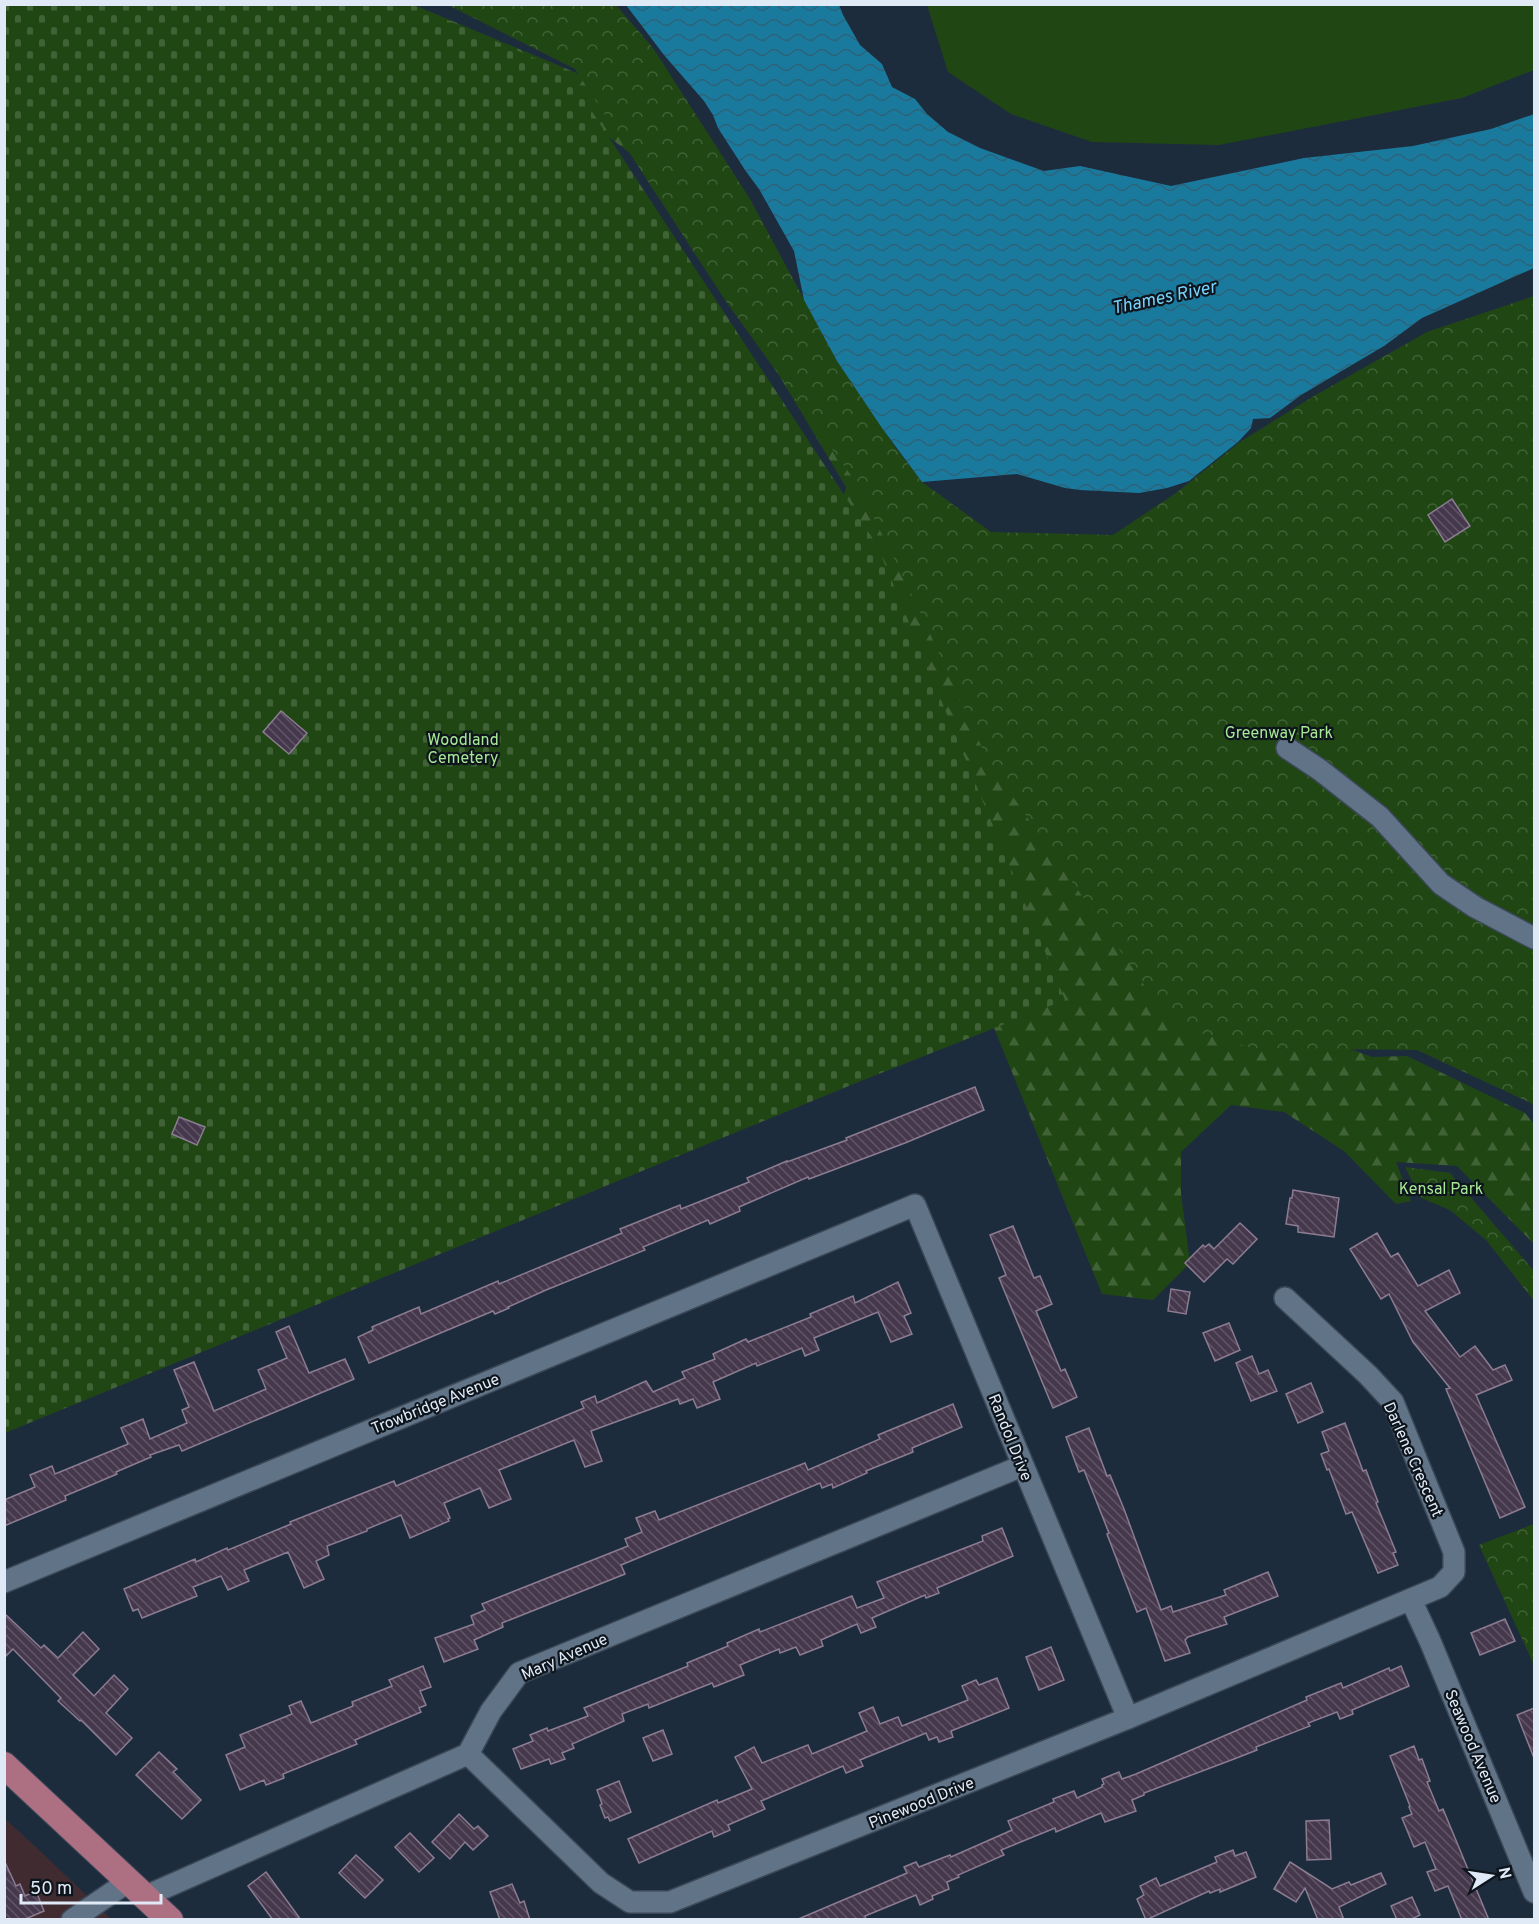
<svg xmlns="http://www.w3.org/2000/svg" width="1539" height="1924" font-family="Overpass,sans-serif">
<style>
.commercial{fill:#402c30}
.grass{fill:#204713}
.forest{fill:url(#forest-firs)}
.cemetery{fill:url(#cemetery-stones)}
.park{fill:url(#park-crowns)}
.water{fill:url(#water-waves)}
.building{fill:url(#building-back-hatch);stroke:#8c7c92;stroke-width:1.5}
.lines{fill:none;stroke-linecap:round;stroke-linejoin:round}
.minor-casing{stroke:#3a4756;stroke-width:24}
.major-casing{stroke:#3a4756;stroke-width:28}
.minor{stroke:#617387;stroke-width:21}
.major{stroke:#ad7082;stroke-width:26}
.labels{text-anchor:middle;stroke-width:4.5;stroke-linejoin:round;paint-order:stroke}
.park-label{font-size:16px;fill:#a6e894;stroke:#0d141c}
.street-label{font-size:16px;fill:#e0eaf6;stroke:#0d141c}
.water-label{font-size:18px;font-style:italic;fill:#78d2fb;stroke:#0d141c}
</style>
<defs>
<pattern id="forest-firs" width="22" height="20" patternUnits="userSpaceOnUse" patternTransform="scale(1.5)"><rect width="22" height="20" fill="#204713"/><path d="M5 1l3.5 6h-7zM16 11l3.5 6h-7z" fill="#406236"/></pattern>
<pattern id="cemetery-stones" width="16" height="16" patternUnits="userSpaceOnUse" patternTransform="scale(1.5)"><rect width="16" height="16" fill="#204713"/><path d="M2 7V4a2 2 0 0 1 4 0v3zM10 15v-3a2 2 0 0 1 4 0v3z" fill="#406236"/></pattern>
<pattern id="park-crowns" width="20" height="18" patternUnits="userSpaceOnUse" patternTransform="scale(1.5)"><rect width="20" height="18" fill="#204713"/><path d="M2 6a3 3 0 1 1 6 0M12 15a3 3 0 1 1 6 0" fill="none" stroke="#406236"/></pattern>
<pattern id="water-waves" width="16" height="10" patternUnits="userSpaceOnUse" patternTransform="scale(1.5)"><rect width="16" height="10" fill="#1a7a9e"/><path d="M0 5q4-4 8 0t8 0" fill="none" stroke="#2c6378"/></pattern>
<pattern id="building-back-hatch" width="6" height="6" patternUnits="userSpaceOnUse" patternTransform="scale(1.5)"><rect width="6" height="6" fill="#46384c"/><path d="M-1 5l2 2M0 0l6 6M5-1l2 2" fill="none" stroke="#605566"/></pattern>
</defs>
<rect width="100%" height="100%" fill="#1d2c3d"/>
<!-- commercial -->
<polygon class="commercial" points="4,1818 39,1850 111,1919 5,1919"/>
<!-- grass -->
<polygon class="grass" points="927,5 1534,5 1534,70 1462,98 1219,145 1092,142 1011,114 948,72"/>
<!-- forest -->
<polygon class="forest" points="358,5 414,5 629,95 1274,1021 1372,1057 1407,1056 1525,1113 1534,1124 1534,1244 1457,1166 1396,1162 1411,1201 1396,1204 1344,1151 1284,1112 1231,1105 1181,1152 1181,1194 1190,1263 1153,1300 1102,1294 988,1013 794,676 846,487 659,175 573,110"/>
<!-- cemetery -->
<polygon class="cemetery" points="5,5 413,5 566,72 877,545 1065,1000 856,1083 5,1433"/>
<!-- park -->
<g class="park">
<polygon points="448,5 616,5 653,48 750,199 837,361 895,447 922,482 991,532 1113,535 1176,493 1240,442 1314,396 1427,332 1534,296 1534,1106 1531,1103 1417,1050 1252,1048 1172,1025 988,761 915,601 857,484 725,300 575,69"/>
<polygon points="1405,1167 1450,1173 1534,1271 1534,1301 1487,1241 1450,1210 1421,1198"/>
<polygon points="1534,1524 1534,1665 1479,1545"/>
</g>
<!-- water -->
<polygon class="water" points="626,5 839,5 843,15 860,45 882,64 892,87 915,99 927,114 948,132 980,148 1044,171 1080,166 1171,186 1304,158 1413,146 1491,129 1534,114 1534,268 1422,318 1384,346 1301,395 1270,418 1253,419 1251,428 1238,442 1189,481 1167,488 1139,493 1080,490 1065,488 1017,474 922,482 882,428 837,361 804,300 794,251 759,189 745,170 718,128 713,115 704,101 664,55"/>
<!-- building -->
<g class="building">
<polygon points="1452,499 1470,526 1445,542 1428,515"/>
<polygon points="281,711 307,733 289,754 263,732"/>
<polygon points="975,1087 984,1110 905,1143 809,1179 808,1177 739,1207 740,1211 710,1224 708,1220 643,1247 645,1250 546,1290 508,1307 509,1308 495,1314 493,1311 369,1363 358,1337 373,1330 372,1327 419,1307 421,1314 498,1281 499,1284 622,1233 620,1229 680,1205 681,1209 749,1182 747,1178 787,1161 787,1162 847,1140 846,1138"/>
<polygon points="179,1117 205,1127 197,1145 172,1134"/>
<polygon points="1293,1190 1339,1198 1334,1237 1298,1232 1298,1226 1286,1224 1290,1198 1292,1198"/>
<polygon points="1240,1223 1257,1239 1233,1264 1227,1259 1204,1282 1185,1263 1203,1245 1205,1247 1209,1244 1214,1249"/>
<polygon points="1013,1226 1034,1278 1040,1276 1052,1304 1036,1311 1061,1371 1065,1369 1077,1397 1053,1408 999,1278 1006,1275 990,1235"/>
<polygon points="1377,1233 1391,1257 1398,1253 1418,1286 1449,1270 1460,1293 1425,1311 1460,1357 1475,1346 1493,1370 1505,1365 1512,1380 1476,1395 1525,1507 1500,1518 1446,1389 1450,1388 1413,1342 1389,1294 1381,1299 1350,1249"/>
<polygon points="898,1282 911,1313 904,1316 912,1334 891,1342 878,1312 814,1338 819,1350 805,1356 802,1348 757,1366 756,1363 713,1382 720,1399 697,1408 693,1399 680,1404 678,1399 591,1431 602,1461 585,1467 574,1440 499,1470 511,1499 489,1508 480,1488 444,1503 450,1518 448,1519 449,1521 410,1538 401,1515 367,1529 367,1531 327,1546 329,1555 316,1561 324,1579 304,1588 288,1552 244,1570 249,1581 228,1590 221,1576 193,1587 197,1596 142,1618 138,1609 133,1611 124,1589 195,1559 196,1562 227,1548 228,1550 291,1524 290,1522 305,1516 394,1481 396,1486 584,1408 581,1402 595,1396 597,1403 646,1381 653,1392 685,1378 682,1372 715,1359 713,1354 746,1339 748,1342 811,1317 810,1314 853,1296 855,1303"/>
<polygon points="1171,1289 1190,1292 1186,1314 1168,1311"/>
<polygon points="1229,1323 1240,1350 1215,1361 1203,1333"/>
<polygon points="289,1326 309,1373 345,1359 354,1379 182,1451 179,1445 150,1455 151,1457 116,1472 117,1474 65,1496 66,1500 4,1526 4,1500 35,1487 30,1475 52,1466 55,1474 128,1444 121,1428 143,1419 150,1439 187,1423 182,1410 189,1407 174,1370 194,1362 214,1411 266,1389 258,1370 287,1358 276,1332"/>
<polygon points="1252,1356 1259,1374 1268,1370 1277,1391 1251,1401 1236,1363"/>
<polygon points="1311,1383 1323,1412 1298,1423 1286,1394"/>
<polygon points="953,1404 962,1427 912,1448 913,1452 866,1471 867,1473 833,1488 832,1484 822,1488 820,1483 621,1565 625,1574 502,1623 503,1627 474,1640 478,1649 444,1662 435,1638 474,1624 471,1616 485,1610 482,1604 628,1546 625,1539 642,1532 636,1518 655,1511 659,1520 805,1463 808,1470 880,1439 878,1435"/>
<polygon points="1345,1423 1363,1471 1366,1470 1378,1502 1376,1503 1396,1552 1393,1553 1398,1565 1378,1573 1352,1512 1346,1514 1329,1469 1327,1470 1321,1454 1329,1451 1322,1432"/>
<polygon points="1089,1428 1107,1476 1110,1475 1124,1509 1161,1610 1171,1606 1173,1612 1226,1595 1224,1590 1268,1572 1278,1596 1224,1617 1227,1624 1188,1637 1185,1640 1190,1653 1165,1661 1146,1608 1137,1612 1107,1534 1109,1533 1084,1470 1079,1472 1066,1437"/>
<polygon points="1002,1528 1013,1556 937,1588 939,1593 926,1598 925,1595 872,1618 876,1627 861,1633 857,1624 821,1640 823,1646 800,1655 796,1647 780,1653 779,1649 740,1665 744,1675 714,1687 712,1683 649,1708 648,1704 622,1714 624,1721 572,1744 574,1748 562,1753 565,1759 551,1764 549,1759 521,1769 513,1749 533,1741 530,1735 547,1728 548,1731 588,1716 584,1708 688,1666 687,1663 728,1646 727,1643 759,1629 760,1632 852,1596 857,1608 884,1598 877,1582 983,1541 982,1536"/>
<polygon points="4,1613 41,1648 44,1645 58,1658 83,1632 99,1649 73,1675 94,1696 114,1675 128,1689 106,1713 132,1738 116,1755 81,1720 80,1721 58,1701 61,1698 13,1649 4,1658"/>
<polygon points="1505,1619 1515,1641 1480,1655 1471,1633"/>
<polygon points="1051,1647 1064,1680 1039,1690 1026,1657"/>
<polygon points="423,1666 431,1687 420,1691 426,1705 419,1708 421,1712 355,1740 357,1744 283,1774 284,1778 266,1785 264,1780 240,1790 226,1755 245,1747 240,1735 292,1714 289,1706 301,1701 311,1723 353,1706 352,1702 392,1686 389,1680"/>
<polygon points="1401,1666 1409,1686 1352,1710 1353,1714 1340,1719 1337,1712 1308,1723 1310,1726 1256,1747 1257,1750 1234,1759 1144,1793 1144,1795 1132,1800 1136,1811 1105,1822 1101,1813 1056,1832 1055,1828 1001,1850 1004,1855 958,1875 959,1877 947,1882 949,1889 932,1896 933,1899 920,1905 916,1895 865,1916 866,1920 796,1920 907,1873 904,1867 916,1862 919,1867 950,1855 951,1857 1012,1830 1008,1821 1054,1802 1053,1799 1074,1791 1077,1798 1102,1787 1102,1785 1104,1784 1102,1779 1119,1772 1122,1779 1136,1774 1307,1700 1306,1697 1341,1683 1343,1688 1389,1668 1390,1671"/>
<polygon points="997,1678 1009,1708 951,1731 953,1737 939,1742 937,1737 929,1740 926,1733 860,1760 863,1766 846,1773 843,1766 761,1801 765,1809 728,1825 730,1830 714,1837 712,1831 639,1863 628,1839 717,1800 718,1803 752,1789 735,1757 754,1747 762,1763 808,1745 812,1754 867,1731 859,1713 873,1707 880,1724 898,1717 902,1726 968,1700 962,1686 976,1680 979,1685"/>
<polygon points="1534,1708 1534,1758 1517,1715"/>
<polygon points="663,1730 672,1754 653,1761 643,1738"/>
<polygon points="1414,1746 1419,1760 1422,1759 1430,1781 1427,1782 1439,1811 1443,1809 1489,1920 1462,1920 1448,1886 1435,1891 1427,1872 1436,1869 1425,1842 1414,1847 1402,1818 1412,1814 1409,1807 1410,1806 1390,1756"/>
<polygon points="159,1752 177,1769 173,1772 201,1800 182,1819 136,1775"/>
<polygon points="619,1781 631,1812 610,1821 608,1817 605,1818 600,1805 602,1804 597,1790"/>
<polygon points="459,1814 474,1829 478,1826 488,1836 473,1850 465,1842 450,1859 432,1842"/>
<polygon points="1329,1820 1331,1859 1307,1860 1306,1821"/>
<polygon points="410,1833 434,1858 419,1872 395,1847"/>
<polygon points="1233,1850 1235,1856 1246,1852 1256,1877 1220,1892 1220,1889 1210,1893 1209,1891 1146,1920 1137,1899 1144,1895 1140,1886 1156,1878 1160,1886 1217,1862 1215,1857"/>
<polygon points="356,1855 383,1880 365,1898 339,1873"/>
<polygon points="4,1860 16,1886 20,1884 25,1896 36,1891 44,1911 23,1920 4,1920"/>
<polygon points="1290,1862 1332,1889 1349,1882 1351,1885 1381,1873 1386,1884 1339,1907 1344,1920 1318,1920 1305,1888 1296,1902 1274,1889"/>
<polygon points="266,1872 301,1920 273,1920 248,1886"/>
<polygon points="512,1884 520,1903 524,1901 530,1920 500,1920 490,1892"/>
<polygon points="1412,1897 1420,1915 1410,1920 1397,1920 1391,1906"/>
</g>
<g class="lines">
<defs>
<g id="minor">
<polyline points="1287,748 1320,770 1380,817 1441,884 1475,907 1534,938"/>
<polyline points="4,1582 915,1205 1128,1718"/>
<polyline points="1411,1600 1430,1641 1534,1892"/>
<polyline points="468,1754 601,1883 630,1902 670,1902 1128,1718 1440,1587 1454,1572 1454,1552 1393,1402 1368,1375 1285,1298"/>
<polyline points="146,1896 468,1754 491,1711 519,1673 1022,1466"/>
<polyline points="72,1920 129,1881"/>
</g>
<polyline id="major" points="4,1765 170,1920"/>
</defs>
<!-- minor casing -->
<use href="#minor" class="minor-casing"/>
<!-- major casing -->
<use href="#major" class="major-casing"/>
<!-- minor -->
<use href="#minor" class="minor"/>
<!-- major -->
<use href="#major" class="major"/>
</g>
<g class="labels">
<!-- park labels -->
<g class="park-label">
<text x="1279" y="738">Greenway Park</text>
<text x="463" y="745">Woodland<tspan x="463" dy="18">Cemetery</tspan></text>
<text x="1441" y="1194">Kensal Park</text>
</g>
<!-- street labels -->
<g class="street-label">
<text transform="translate(435 1403) rotate(-22)" y="6">Trowbridge Avenue</text>
<text transform="translate(1011 1437) rotate(68)" y="6">Randol Drive</text>
<text transform="translate(1414 1459) rotate(66)" y="6">Darlene Crescent</text>
<text transform="translate(564 1656) rotate(-24)" y="6">Mary Avenue</text>
<text transform="translate(1474 1746) rotate(67)" y="6">Seawood Avenue</text>
<text transform="translate(921 1802) rotate(-22)" y="6">Pinewood Drive</text>
</g>
<!-- water labels -->
<g class="water-label">
<text transform="translate(1164 297) rotate(-12)" y="6">Thames River</text>
</g>
</g>
<!-- border -->
<rect width="1539" height="1924" fill="none" stroke="#e0eaf6" stroke-width="12"/>
<!-- north arrow -->
<g transform="translate(1491 1876) rotate(78)" stroke="#0d141c" stroke-width="4.5" paint-order="stroke">
<path d="M0-4.5L10 22L0 15L-10 22Z" fill="#e0eaf6"/>
<text y="-9" font-size="16" font-weight="bold" text-anchor="middle" fill="#e0eaf6">N</text>
</g>
<!-- scale -->
<path d="M21 1894v9h140v-9" fill="none" stroke="#e0eaf6" stroke-width="3"/>
<text x="30" y="1894" font-size="18" fill="#e0eaf6" stroke="#0d141c" stroke-width="4.5" paint-order="stroke">50 m</text>
</svg>
